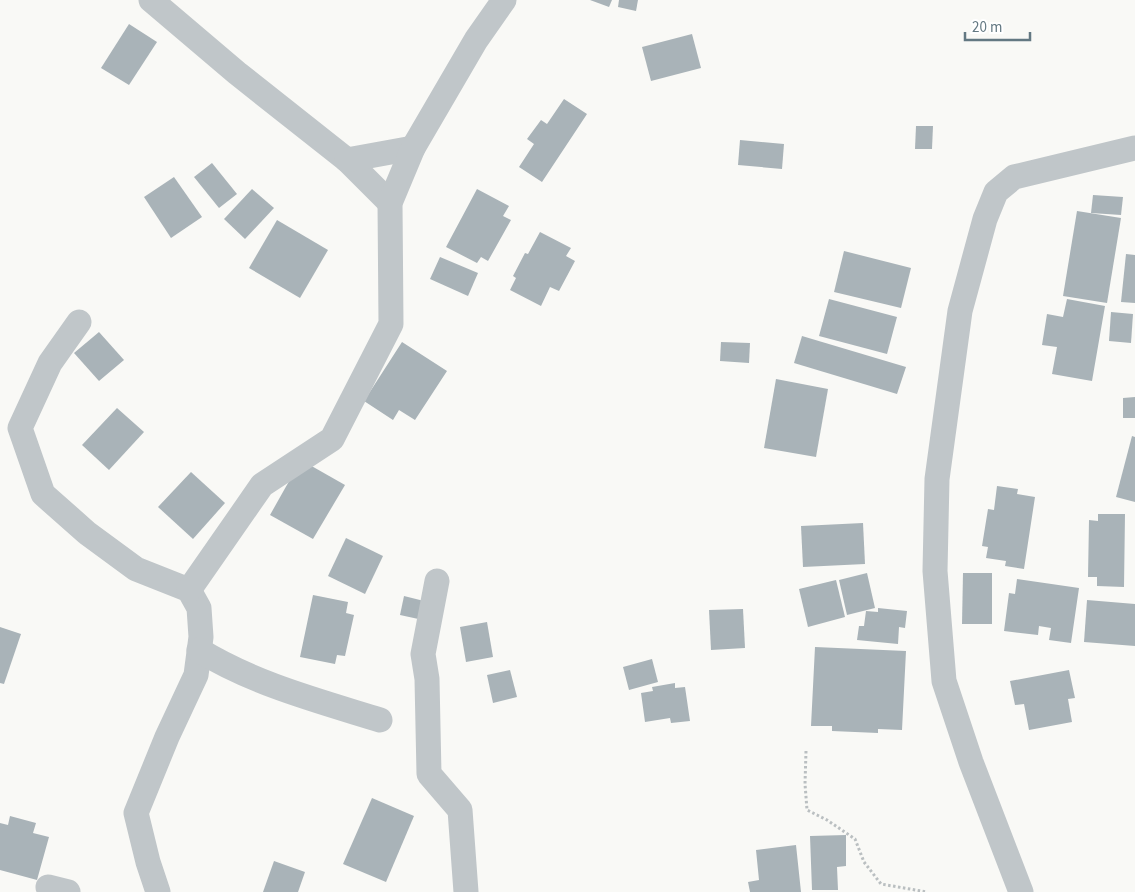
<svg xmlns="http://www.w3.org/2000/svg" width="1135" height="892" font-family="'Source Sans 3',sans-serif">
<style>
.building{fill:#a9b3b8}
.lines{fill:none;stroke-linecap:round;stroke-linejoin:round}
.path{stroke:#babfc1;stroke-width:3;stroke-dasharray:2.5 2.5;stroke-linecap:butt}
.minor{stroke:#c0c6c9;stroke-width:25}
</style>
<rect width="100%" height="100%" fill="#f9f9f6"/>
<!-- building -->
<g class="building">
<polygon points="590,0 612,0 609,7"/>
<polygon points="619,0 638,0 636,11 618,7"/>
<polygon points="129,24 157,42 129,85 101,68"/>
<polygon points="692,34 701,68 651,81 642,47"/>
<polygon points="564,99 587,114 542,182 519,167 534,144 527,139 541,120 547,124"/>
<polygon points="916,126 933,126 932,149 915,149"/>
<polygon points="740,140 784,144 782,169 738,165"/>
<polygon points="212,163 237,194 219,208 194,177"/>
<polygon points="174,177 202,217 171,238 144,197"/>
<polygon points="252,189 274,208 245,239 224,219"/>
<polygon points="477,189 509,206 503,216 511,220 488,261 481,257 477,263 446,247"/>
<polygon points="1093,195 1123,197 1121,215 1091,213"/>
<polygon points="1077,211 1121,218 1107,303 1063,296"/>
<polygon points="277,220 328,250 300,298 249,268"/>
<polygon points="540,232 571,248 566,256 575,261 559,291 550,287 541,306 510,290 516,278 513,276 525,253 528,254"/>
<polygon points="844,251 911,268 901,308 834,292"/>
<polygon points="1126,254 1135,255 1135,303 1121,302"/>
<polygon points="440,257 478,273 468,296 430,279"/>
<polygon points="829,299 897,317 887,354 819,336"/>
<polygon points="1067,299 1105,306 1092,381 1052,374 1057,347 1042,345 1047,314 1063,317"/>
<polygon points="1111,312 1133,314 1131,343 1109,341"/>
<polygon points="99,332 124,360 99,381 74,353"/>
<polygon points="802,336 906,367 897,394 794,363"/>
<polygon points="402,342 447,371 415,420 399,410 393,420 364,401"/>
<polygon points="721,342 750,343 749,363 720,361"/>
<polygon points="776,379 828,389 816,457 764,448"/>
<polygon points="1135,397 1135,418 1123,418 1123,398"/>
<polygon points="117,408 144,432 109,470 82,445"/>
<polygon points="1132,436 1135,437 1135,502 1116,497"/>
<polygon points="301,460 345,485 313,539 270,515"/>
<polygon points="191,472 225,503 193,539 158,507"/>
<polygon points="997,486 1018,489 1017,494 1035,497 1024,569 1005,566 1006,561 986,558 988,547 982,546 988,509 994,510"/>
<polygon points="1098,514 1125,514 1124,587 1097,586 1097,577 1088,577 1089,520 1098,521"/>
<polygon points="863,523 865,564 803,567 801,526"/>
<polygon points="346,538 383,556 365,594 328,576"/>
<polygon points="867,573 875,608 847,615 839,580"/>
<polygon points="963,573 992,573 992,624 962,624"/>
<polygon points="1017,579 1079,588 1071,643 1049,640 1051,628 1039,626 1038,635 1004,631 1009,593 1015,594"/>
<polygon points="836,580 845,617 808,627 799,589"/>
<polygon points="313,595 348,602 346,613 354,615 345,656 337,655 335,664 300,657"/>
<polygon points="404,596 428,602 423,620 400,615"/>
<polygon points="1087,600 1135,604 1135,646 1084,642"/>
<polygon points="878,608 907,611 905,628 899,627 898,644 857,640 859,626 864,626 866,611 878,612"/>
<polygon points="743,609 745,648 711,650 709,610"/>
<polygon points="487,622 493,657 466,662 460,627"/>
<polygon points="0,627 21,634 4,684 0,683"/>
<polygon points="815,647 906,651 902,730 878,729 878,733 832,731 832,726 811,726"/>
<polygon points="652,659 658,682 629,690 623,667"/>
<polygon points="510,670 517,697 493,703 487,675"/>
<polygon points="1069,670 1075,698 1068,699 1072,722 1029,730 1024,704 1015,705 1010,681"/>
<polygon points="675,683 675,688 685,687 690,721 671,723 670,718 645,722 641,693 653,691 652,687"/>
<polygon points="372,798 414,816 386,882 343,864"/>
<polygon points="10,816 36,823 33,833 49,837 37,880 0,870 0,823 8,825"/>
<polygon points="846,835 846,866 837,867 838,890 812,890 810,836"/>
<polygon points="796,845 801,892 750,892 748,882 759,880 756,850"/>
<polygon points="274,861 305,872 298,892 263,892"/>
</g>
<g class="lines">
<!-- path -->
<polyline class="path" points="806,751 805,784 807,810 827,820 855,839 864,862 881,884 927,892"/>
<!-- minor -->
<g class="minor">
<polyline points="151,0 237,73 347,160 390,203"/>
<polyline points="347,160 413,148"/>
<polyline points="79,322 50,363 20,428 43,494 87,533 136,569 189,590 199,608 201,637 196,675 167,737 136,813 148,862 158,892"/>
<polyline points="437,581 423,654 427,679 429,774 460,810 466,892"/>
<polyline points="189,590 262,485 332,439 391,324 390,203 413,148 476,40 504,0"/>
<path d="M199,650C254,684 319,701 380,720"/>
<polyline points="48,887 68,892"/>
<polyline points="1021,892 971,762 944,681 935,571 937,479 960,311 985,219 996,192 1014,177 1135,148"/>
</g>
</g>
<!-- scale -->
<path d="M965 32v8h65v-8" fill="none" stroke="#637882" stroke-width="2.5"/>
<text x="972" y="32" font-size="15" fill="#637882" stroke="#ffffff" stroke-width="4" paint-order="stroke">20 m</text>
</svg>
